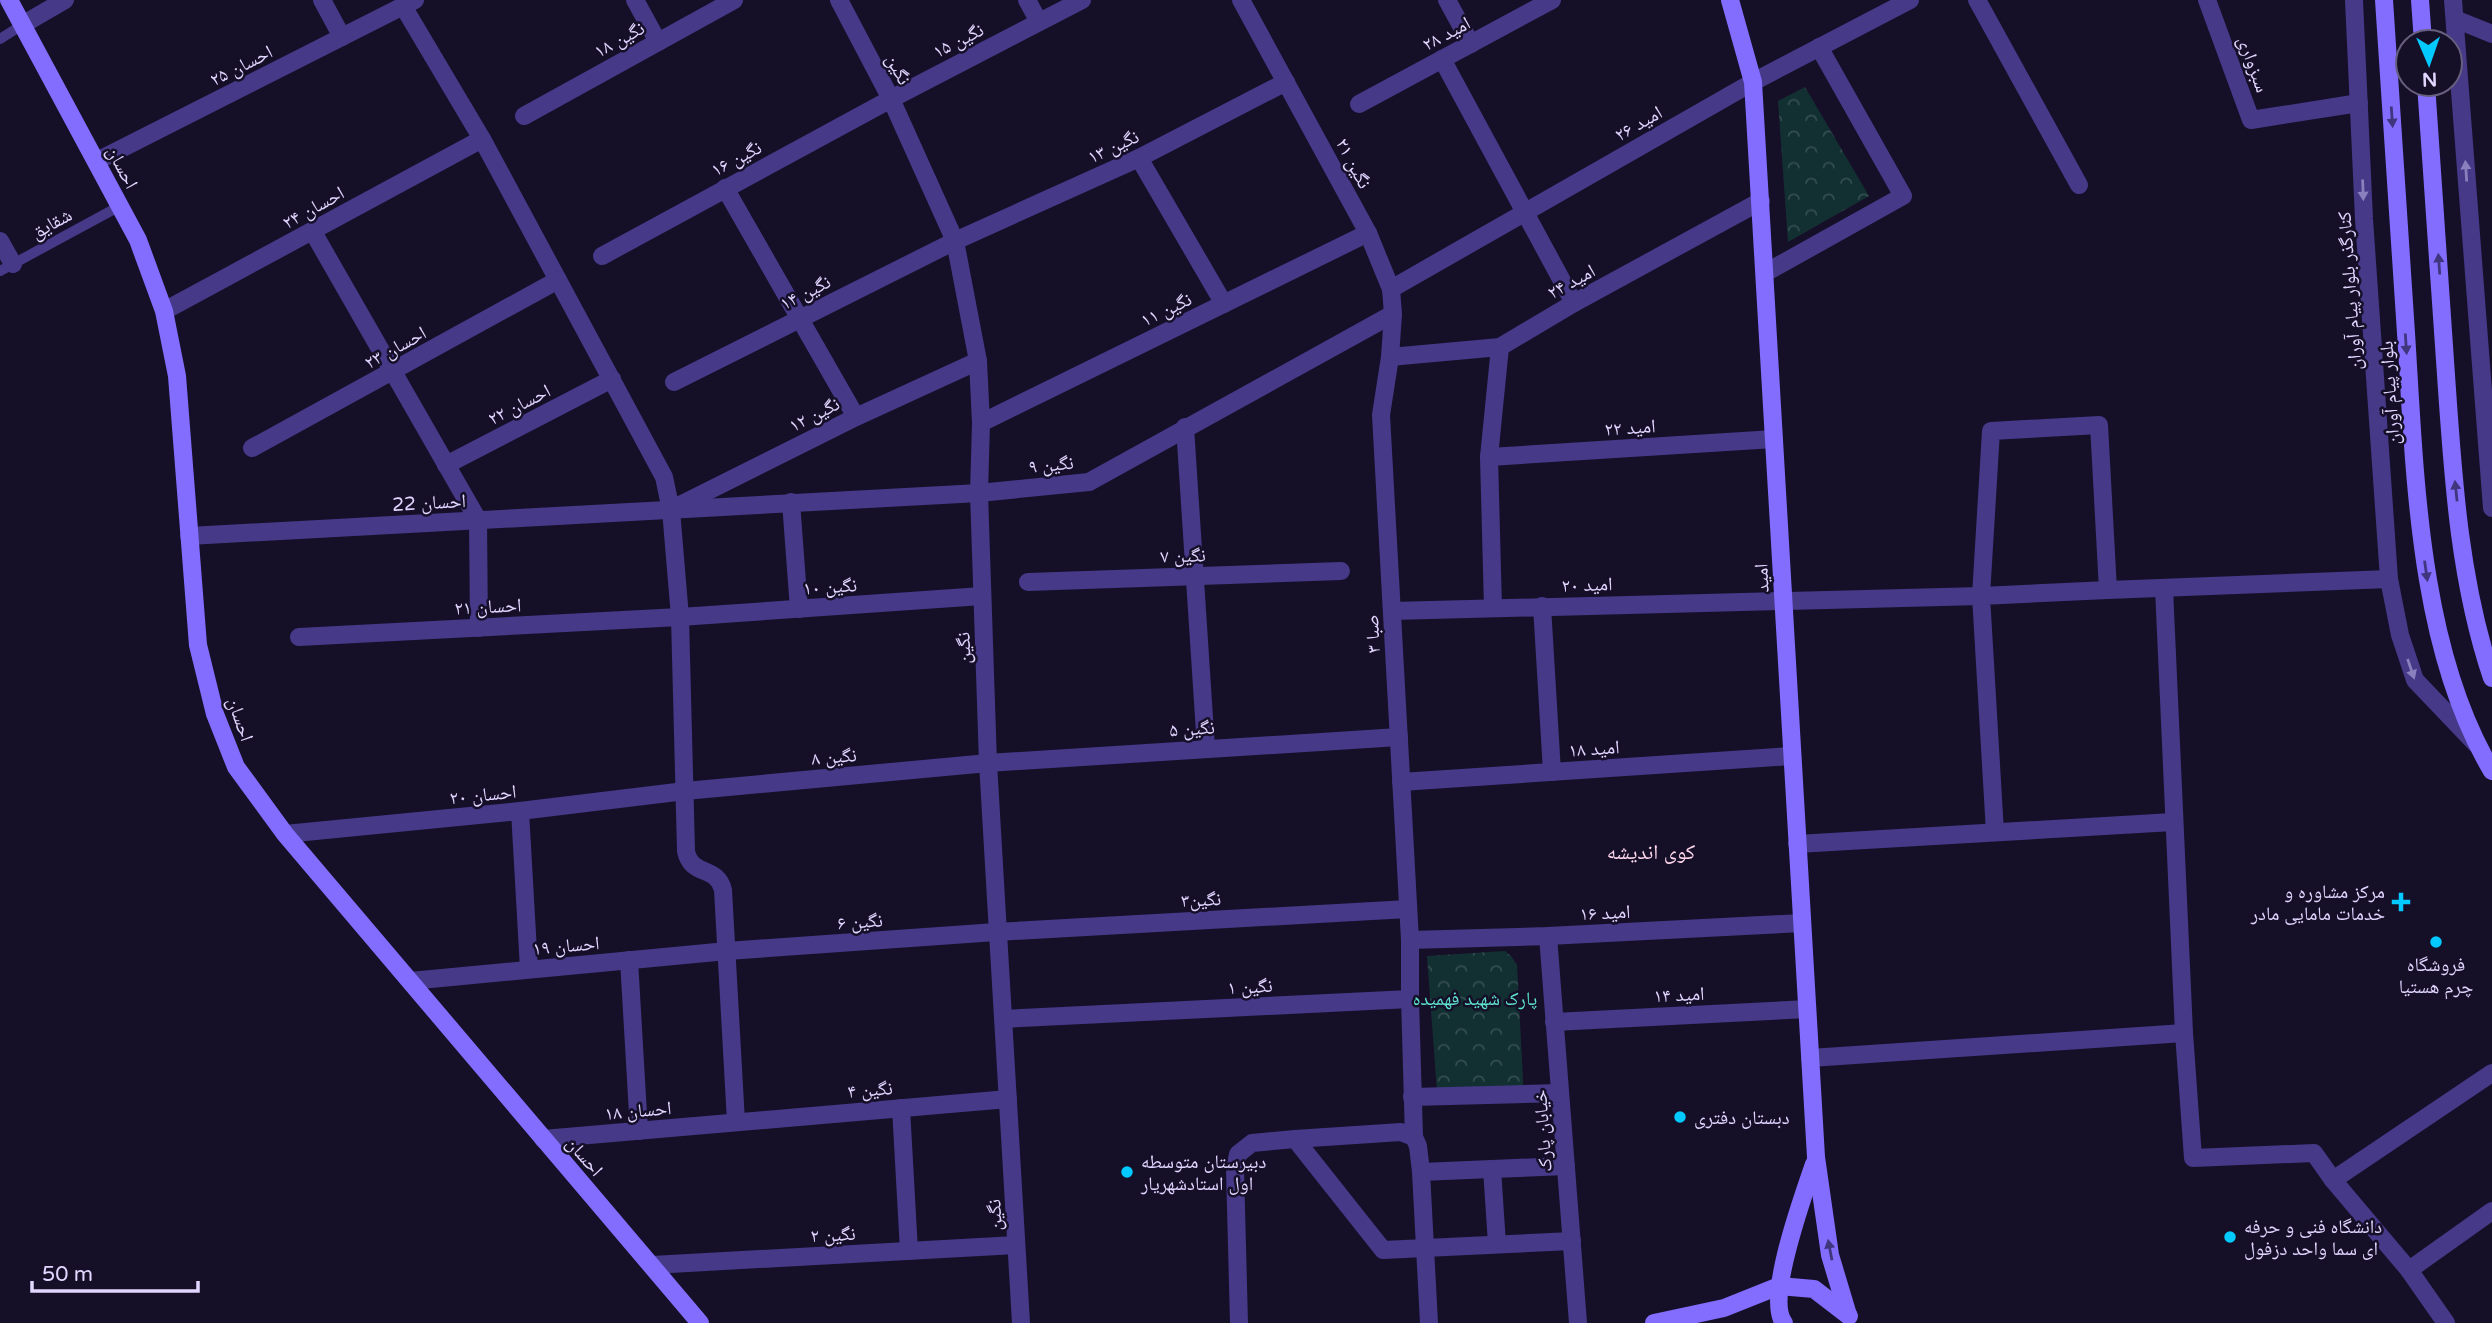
<svg xmlns="http://www.w3.org/2000/svg" width="2492" height="1323" font-family="'Varela Round','Noto Naskh Arabic',sans-serif">
<style>
.park{fill:url(#park-crowns)}
.lines{fill:none;stroke-linecap:round;stroke-linejoin:round}
.lane{stroke:#453988;stroke-width:10}
.street{stroke:#453988;stroke-width:18}
.secondary{stroke:#826dff;stroke-width:18}
.oneway{fill:#41357e}
.oneway2{fill:#8b80be}
.poi-dot{fill:#02c9ff;stroke:#160f28;stroke-width:2.5}
.labels{text-anchor:middle;stroke-width:5;stroke-linejoin:round;paint-order:stroke}
.street-label{font-size:19px;fill:#e0d6ff;stroke:#160f28}
.poi-label{font-size:19px;fill:#e0d6ff;stroke:#160f28;text-anchor:start}
.park-label{font-size:19px;fill:#5ee3d1;stroke:#160f28}
.neighbourhood-label{font-size:21px;fill:#ffd8ec;stroke:#160f28}
</style>
<defs>
<pattern id="park-crowns" width="20" height="18" patternUnits="userSpaceOnUse" patternTransform="scale(1.75)"><rect width="20" height="18" fill="#123032"/><path d="M2 6a3 3 0 1 1 6 0M12 15a3 3 0 1 1 6 0" fill="none" stroke="#344d51"/></pattern>
</defs>
<rect width="100%" height="100%" fill="#160f28"/>
<!-- park -->
<g class="park">
<polygon points="1805,87 1869,196 1788,242 1778,101"/>
<polygon points="1505,951 1511,956 1517,965 1524,1099 1438,1105 1427,956"/>
</g>
<g class="lines">
<!-- lane -->
<g class="lane">
<polyline points="0,39 22,25"/>
<polyline points="0,271 120,206"/>
</g>
<!-- street -->
<g class="street">
<polyline points="322,0 342,37"/>
<polyline points="635,0 658,42"/>
<polyline points="839,0 891,99 955,241 978,361 981,423 979,493 988,763 1021,1323"/>
<polyline points="1027,0 1039,22"/>
<polyline points="1447,0 1471,44"/>
<polyline points="1977,0 2079,185"/>
<polyline points="2207,0 2251,120 2359,103"/>
<polyline points="2354,0 2364,219 2389,579 2400,635 2415,680 2476,744"/>
<polyline points="2453,0 2492,508"/>
<path d="M403,6L482,139L664,477L671,510L680,617L686,851C691,877 717,865 723,890L736,1122"/>
<polyline points="2455,19 2492,34"/>
<polyline points="22,25 65,0"/>
<polyline points="1442,59 1574,303"/>
<polyline points="1359,104 1552,0"/>
<polyline points="524,116 734,0"/>
<polyline points="1139,158 1224,304"/>
<polyline points="97,161 415,0"/>
<polyline points="725,188 856,417"/>
<polyline points="313,232 478,520 479,628"/>
<polyline points="0,241 13,264"/>
<polyline points="602,256 891,99 1082,0"/>
<polyline points="1765,273 1903,196 1819,47"/>
<polyline points="1391,289 1753,82 1910,0"/>
<polyline points="164,311 482,139"/>
<polyline points="1390,357 1500,347 1574,303 1761,201"/>
<polyline points="674,382 955,241 1139,158 1286,82"/>
<polyline points="981,423 1368,233"/>
<polyline points="1185,427 1206,748"/>
<polyline points="252,448 558,280"/>
<polyline points="1489,457 1774,439"/>
<polyline points="446,465 612,379"/>
<polyline points="791,502 799,609"/>
<polyline points="678,506 856,417 978,361"/>
<polyline points="189,536 979,493 1089,482 1393,314"/>
<polyline points="1028,582 1341,571"/>
<polyline points="2164,588 2184,1033 2193,1158 2314,1153 2333,1180 2409,1270 2446,1323"/>
<polyline points="1542,606 1552,772"/>
<polyline points="1493,608 1489,457 1500,347"/>
<polyline points="1392,611 1981,596 1991,431 2099,425 2108,590 2389,579"/>
<polyline points="299,637 680,617 982,596"/>
<polyline points="1401,782 1791,756"/>
<polyline points="520,811 529,969"/>
<polyline points="1995,832 1981,596 2108,590"/>
<polyline points="285,834 520,811 685,791 988,763 1399,737"/>
<polyline points="1797,844 2173,822"/>
<polyline points="1548,936 1578,1323"/>
<polyline points="1410,940 1548,936 1802,923"/>
<polyline points="629,960 639,1131"/>
<polyline points="410,981 727,951 996,932 1408,909"/>
<polyline points="1410,999 1414,1137"/>
<polyline points="1003,1019 1410,999 1410,940 1381,415 1390,357 1393,314 1391,289 1368,233 1241,0"/>
<polyline points="1554,1022 1807,1009"/>
<polyline points="1810,1058 2184,1033"/>
<polyline points="1412,1097 1560,1093"/>
<polyline points="901,1108 909,1251"/>
<polyline points="543,1139 1008,1099"/>
<polyline points="1295,1139 1401,1132 1414,1137 1418,1146 1421,1172"/>
<polyline points="2333,1180 2492,1073"/>
<polyline points="1497,1244 1492,1169 1566,1166"/>
<polyline points="652,1265 1016,1245"/>
<polyline points="2409,1270 2492,1211"/>
<polyline points="1239,1323 1235,1169 1238,1154 1252,1143 1295,1139 1383,1250 1572,1241"/>
<polyline points="1429,1323 1421,1172 1492,1169"/>
</g>
<!-- secondary -->
<g class="secondary">
<polyline points="9,0 138,240 164,311 177,376 198,645 215,714 236,767 285,834 700,1323"/>
<polyline points="1730,0 1753,82 1816,1157 1830,1255 1848,1315"/>
<path d="M2384,0C2391,111 2399,222 2406,333C2415,473 2418,648 2492,771"/>
<polyline points="2420,0 2423,42"/>
<path d="M2426,84C2433,181 2440,278 2446,375C2453,477 2459,580 2492,678"/>
<polyline points="1654,1323 1724,1308 1779,1286 1814,1289 1849,1316"/>
<path d="M1784,1323C1765,1299 1804,1194 1814,1164"/>
</g>
</g>
<!-- one-way arrows -->
<defs><path id="oneway-solid" d="M-6-.8H1V-3.2L6.5 0L1 3.2V.8H-6Z" transform="scale(1.75)"/></defs>
<g class="oneway">
<use href="#oneway-solid" transform="translate(2392 117) rotate(86)"/>
<use href="#oneway-solid" transform="translate(2439 264) rotate(-94)"/>
<use href="#oneway-solid" transform="translate(2406 344) rotate(86)"/>
<use href="#oneway-solid" transform="translate(2456 491) rotate(-96)"/>
<use href="#oneway-solid" transform="translate(2426 571) rotate(82)"/>
<use href="#oneway-solid" transform="translate(1830 1250) rotate(-101)"/>
</g>
<g class="oneway2">
<use href="#oneway-solid" transform="translate(2466 171) rotate(-94)"/>
<use href="#oneway-solid" transform="translate(2363 190) rotate(88)"/>
<use href="#oneway-solid" transform="translate(2411 669) rotate(71)"/>
</g>
<!-- markers -->
<g class="poi-dot">
<path d="M2397.5 891.5h7v7h7v7h-7v7h-7v-7h-7v-7h7z"/>
<circle cx="2436" cy="942" r="7"/>
<circle cx="1680" cy="1117" r="7"/>
<circle cx="1127" cy="1172" r="7"/>
<circle cx="2230" cy="1237" r="7"/>
</g>
<g class="labels">
<!-- street labels -->
<g class="street-label">
<text transform="translate(1446 33) rotate(-28)" y="7">امید ۲۸</text>
<text transform="translate(619 39) rotate(-29)" y="7">نگین ۱۸</text>
<text transform="translate(958 40) rotate(-27)" y="7">نگین ۱۵</text>
<text transform="translate(2254 64) rotate(70)" y="7">سبزواری</text>
<text transform="translate(241 65) rotate(-27)" y="7">احسان ۲۵</text>
<text transform="translate(899 69) rotate(62)" y="7">نگین</text>
<text transform="translate(1638 123) rotate(-30)" y="7">امید ۲۶</text>
<text transform="translate(1113 146) rotate(-25)" y="7">نگین ۱۳</text>
<text transform="translate(736 158) rotate(-28)" y="7">نگین ۱۶</text>
<text transform="translate(1354 163) rotate(62)" y="7">نگین ۲۱</text>
<text transform="translate(123 167) rotate(62)" y="7">احسان</text>
<text transform="translate(313 207) rotate(-29)" y="7">احسان ۲۴</text>
<text transform="translate(51 223) rotate(-29)" y="7">شقایق</text>
<text transform="translate(1571 281) rotate(-29)" y="7">امید ۲۴</text>
<text transform="translate(2349 291) rotate(-94)" y="7">کنارگذر بلوار پیام آوران</text>
<text transform="translate(805 292) rotate(-27)" y="7">نگین ۱۴</text>
<text transform="translate(1166 309) rotate(-26)" y="7">نگین ۱۱</text>
<text transform="translate(395 347) rotate(-29)" y="7">احسان ۲۳</text>
<text transform="translate(2389 393) rotate(-94)" y="7">بلوار پیام آوران</text>
<text transform="translate(519 404) rotate(-27)" y="7">احسان ۲۲</text>
<text transform="translate(814 414) rotate(-27)" y="7">نگین ۱۲</text>
<text transform="translate(1630 427) rotate(-4)" y="7">امید ۲۲</text>
<text transform="translate(1051 464) rotate(-6)" y="7">نگین ۹</text>
<text transform="translate(429 502) rotate(-3)" y="7">احسان 22</text>
<text transform="translate(1183 555) rotate(-2)" y="7">نگین ۷</text>
<text transform="translate(1761 578) rotate(-93)" y="7">امید</text>
<text transform="translate(1587 584) rotate(-2)" y="7">امید ۲۰</text>
<text transform="translate(830 586) rotate(-4)" y="7">نگین ۱۰</text>
<text transform="translate(488 606) rotate(-3)" y="7">احسان ۲۱</text>
<text transform="translate(1372 634) rotate(-93)" y="7">صبا ۳</text>
<text transform="translate(963 648) rotate(-92)" y="7">نگین</text>
<text transform="translate(241 719) rotate(71)" y="7">احسان</text>
<text transform="translate(1192 728) rotate(-4)" y="7">نگین ۵</text>
<text transform="translate(1594 748) rotate(-4)" y="7">امید ۱۸</text>
<text transform="translate(834 756) rotate(-5)" y="7">نگین ۸</text>
<text transform="translate(483 794) rotate(-6)" y="7">احسان ۲۰</text>
<text transform="translate(1201 899) rotate(-3)" y="7">نگین۳</text>
<text transform="translate(1605 912) rotate(-3)" y="7">امید ۱۶</text>
<text transform="translate(860 921) rotate(-4)" y="7">نگین ۶</text>
<text transform="translate(566 945) rotate(-5)" y="7">احسان ۱۹</text>
<text transform="translate(1250 986) rotate(-3)" y="7">نگین ۱</text>
<text transform="translate(1679 994) rotate(-3)" y="7">امید ۱۴</text>
<text transform="translate(870 1089) rotate(-5)" y="7">نگین ۴</text>
<text transform="translate(638 1110) rotate(-5)" y="7">احسان ۱۸</text>
<text transform="translate(1542 1131) rotate(-94)" y="7">خیابان پارک</text>
<text transform="translate(585 1156) rotate(49)" y="7">احسان</text>
<text transform="translate(994 1215) rotate(-93)" y="7">نگین</text>
<text transform="translate(833 1234) rotate(-3)" y="7">نگین ۲</text>
</g>
<!-- poi labels -->
<g class="poi-label">
<text x="2385" y="898" text-anchor="end">مرکز مشاوره و<tspan x="2385" dy="22">خدمات مامایی مادر</tspan></text>
<text x="2436" y="971" text-anchor="middle">فروشگاه<tspan x="2436" dy="22">چرم هستیا</tspan></text>
<text x="1694" y="1124">دبستان دفتری</text>
<text x="1141" y="1168">دبیرستان متوسطه<tspan x="1141" dy="22">اول استادشهریار</tspan></text>
<text x="2244" y="1233">دانشگاه فنی و حرفه<tspan x="2244" dy="22">ای سما واحد دزفول</tspan></text>
</g>
<!-- park labels -->
<g class="park-label">
<text x="1475" y="1005">پارک شهید فهمیده</text>
</g>
<!-- neighbourhood labels -->
<g class="neighbourhood-label">
<text x="1651" y="859">کوی اندیشه</text>
</g>
</g>
<!-- north arrow -->
<g transform="translate(2429 63) rotate(178)"><circle r="33" fill="#160f28" stroke="#675f7e" stroke-width="2"/>
<path d="M0-5L12 26L0 18L-12 26Z" fill="#02c9ff"/>
<text y="-10" font-size="19" font-weight="bold" text-anchor="middle" fill="#e0d6ff">N</text>
</g>
<!-- scale -->
<path d="M32 1281v10h166v-10" fill="none" stroke="#e0d6ff" stroke-width="3.5"/>
<text x="42" y="1281" font-size="21" fill="#e0d6ff" stroke="#160f28" stroke-width="5" paint-order="stroke">50 m</text>
</svg>
